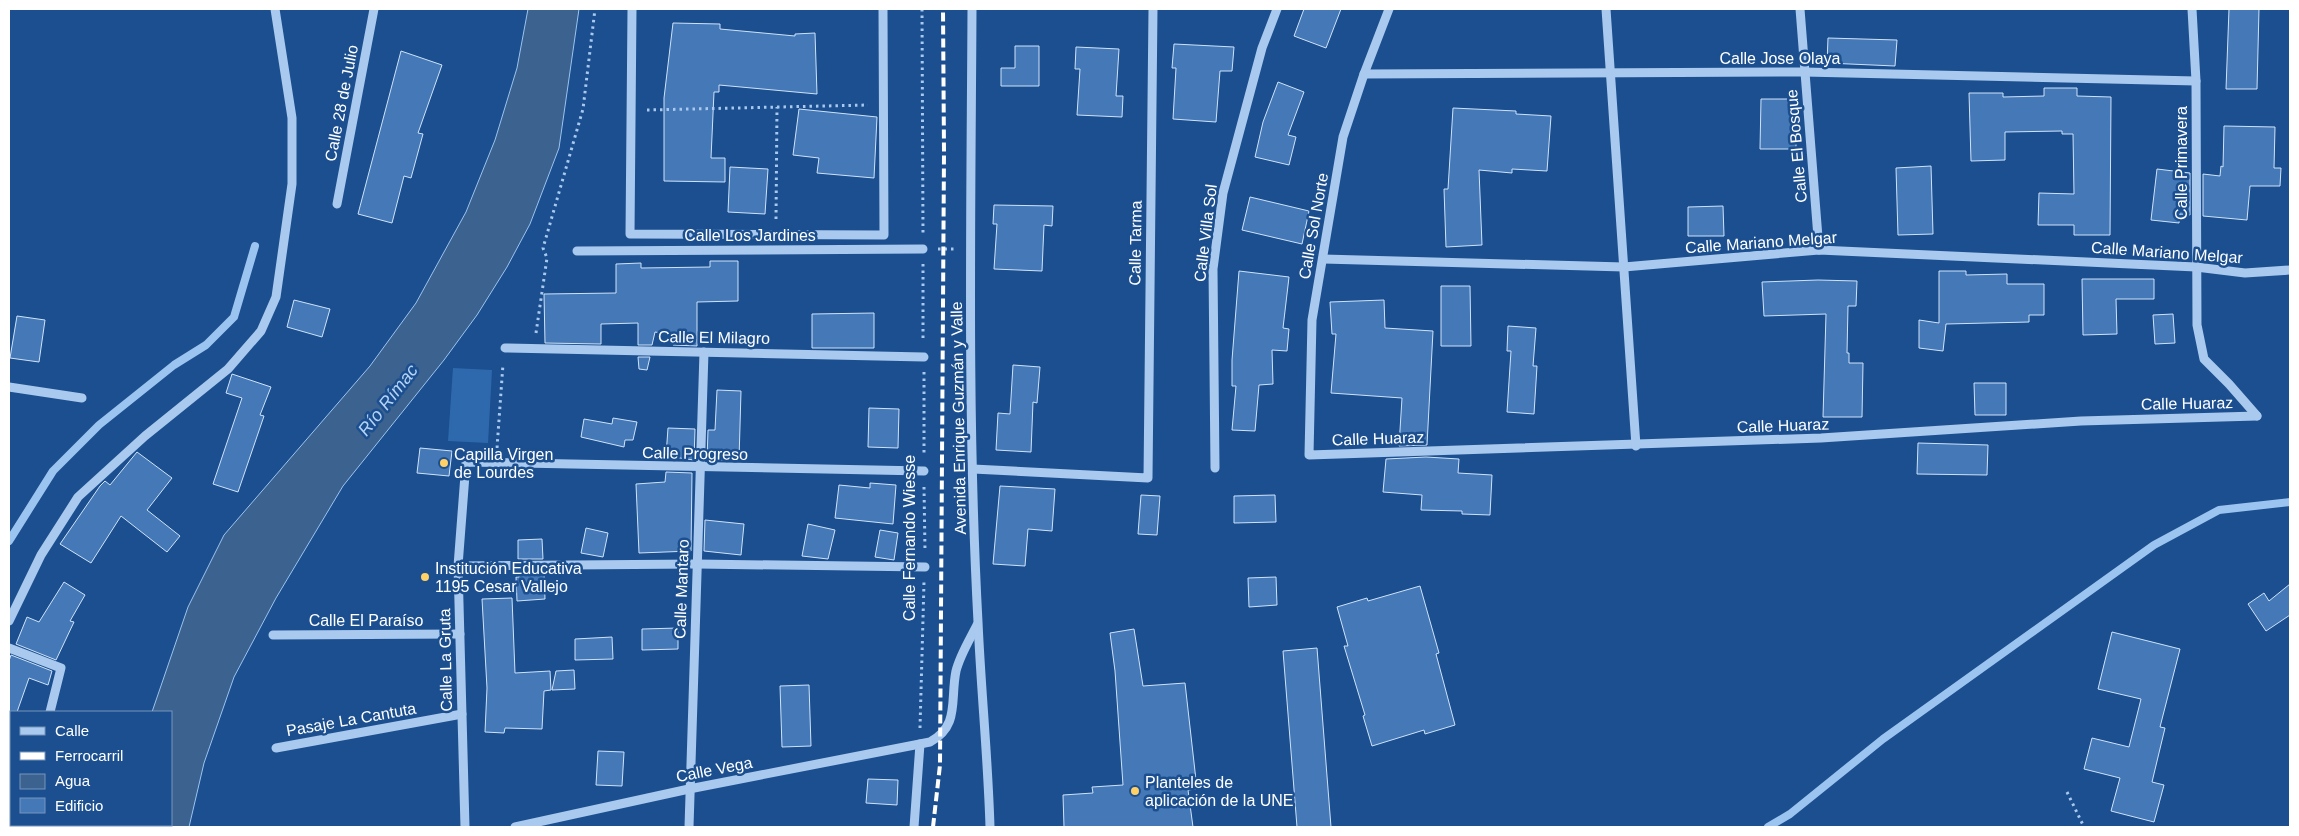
<svg xmlns="http://www.w3.org/2000/svg" width="2299" height="836" font-family="Helvetica,sans-serif">
<style>
.green{fill:#2e69ad}
.water{fill:#3c6290;stroke:#9cc4f0}
.lines{fill:none;stroke-linecap:round;stroke-linejoin:round}
.stream{stroke:#9cc4f0;stroke-width:8}
.building{fill:#4478b7;stroke:#cfe3fa}
.path{stroke:#a9c9ee;stroke-width:3;stroke-dasharray:2.5 4;stroke-linecap:butt}
.minor{stroke:#a9c9ee;stroke-width:9}
.rail{stroke:#fff;stroke-width:4;stroke-dasharray:9 4;stroke-linecap:butt}
.poi-dot{fill:#ffd166;stroke:#1b4f8f;stroke-width:2}
.labels{text-anchor:middle;stroke-width:5;stroke-linejoin:round;paint-order:stroke}
.street-label{font-size:16px;fill:#fff;stroke:#1b4f8f}
.poi-label{font-size:16px;fill:#fff;stroke:#1b4f8f;text-anchor:start}
.water-label{font-size:18px;font-style:italic;fill:#b5d3f5;stroke:#1b4f8f}
</style>
<rect width="100%" height="100%" fill="#1b4f8f"/>
<!-- green -->
<polygon class="green" points="453,368 492,370 488,443 448,441"/>
<!-- water -->
<polygon class="water" points="528,9 579,9 559,148 530,224 507,267 477,315 444,360 343,486 276,598 234,677 204,763 189,827 115,827 116,825 171,825 171,712 152,712 188,607 224,535 370,366 416,303 466,212 495,140 517,68"/>
<g class="lines">
<!-- stream -->
<g class="stream">
<polyline points="9,541 53,471 99,425 174,365 206,345 234,317 255,246"/>
<polyline points="1768,827 1790,814 1883,739 2154,545 2219,510 2290,502"/>
</g>
</g>
<!-- building -->
<g class="building">
<polygon points="1304,9 1341,9 1326,48 1294,36"/>
<polygon points="2229,9 2259,9 2257,89 2226,89"/>
<polygon points="673,23 720,24 720,29 795,36 795,34 815,33 817,94 719,85 719,92 714,92 711,158 725,158 725,182 664,181 664,98"/>
<polygon points="1828,38 1897,40 1895,66 1827,63"/>
<polygon points="1174,44 1234,47 1232,71 1220,71 1216,122 1173,119 1176,68 1172,68"/>
<polygon points="1015,46 1039,46 1039,86 1001,86 1001,68 1015,68"/>
<polygon points="1076,47 1119,49 1116,96 1123,96 1122,117 1077,115 1080,69 1075,69"/>
<polygon points="401,51 442,65 418,133 423,134 411,178 404,176 392,223 358,214"/>
<polygon points="1278,82 1304,92 1288,135 1296,137 1289,165 1255,157 1263,122"/>
<polygon points="2044,88 2077,88 2077,96 2111,97 2110,235 2074,235 2074,225 2038,225 2039,193 2074,194 2073,134 2062,134 2062,131 2005,132 2005,160 1971,161 1969,93 2003,93 2003,97 2044,96"/>
<polygon points="1761,99 1796,99 1796,149 1760,149"/>
<polygon points="1453,108 1516,111 1516,114 1551,116 1547,171 1512,169 1512,173 1479,170 1482,245 1446,247 1444,189 1448,189"/>
<polygon points="799,109 877,117 874,178 817,173 819,158 793,155"/>
<polygon points="2224,126 2275,127 2274,168 2281,168 2280,186 2250,186 2247,220 2203,216 2203,174 2220,176 2221,166 2223,167"/>
<polygon points="1931,166 1933,234 1898,235 1896,168"/>
<polygon points="730,167 768,169 765,214 728,212"/>
<polygon points="2157,169 2190,173 2190,215 2180,214 2179,223 2151,220"/>
<polygon points="1250,197 1309,211 1302,244 1242,230"/>
<polygon points="994,205 1053,206 1052,226 1044,225 1042,271 994,269 997,224 993,224"/>
<polygon points="1723,206 1724,236 1688,236 1688,207"/>
<polygon points="710,261 738,261 738,301 697,302 697,346 673,345 673,335 655,332 652,345 638,345 638,323 601,324 601,344 545,343 544,294 616,293 616,264 641,263 641,268 710,267"/>
<polygon points="1239,271 1289,277 1283,328 1289,329 1287,351 1272,350 1273,384 1259,385 1255,431 1232,430 1236,386 1232,386 1232,360"/>
<polygon points="1939,271 1966,271 1966,275 2007,274 2007,284 2044,284 2044,315 2029,315 2029,322 1946,324 1943,351 1919,348 1919,320 1939,323"/>
<polygon points="2082,279 2154,279 2154,299 2116,299 2117,334 2083,335"/>
<polygon points="1818,280 1857,281 1856,306 1848,306 1847,353 1849,353 1849,363 1863,363 1862,417 1823,417 1826,314 1764,316 1762,282"/>
<polygon points="1441,286 1470,286 1471,346 1441,346"/>
<polygon points="294,300 330,309 322,337 287,327"/>
<polygon points="1384,300 1385,328 1433,331 1427,445 1399,446 1402,398 1331,393 1336,334 1332,334 1330,302"/>
<polygon points="874,313 874,348 812,348 812,314"/>
<polygon points="2173,314 2175,343 2155,344 2153,315"/>
<polygon points="17,316 45,320 39,362 10,358"/>
<polygon points="1508,326 1536,328 1533,366 1537,366 1534,414 1507,412 1511,351 1507,351"/>
<polygon points="638,357 650,357 647,370 639,369"/>
<polygon points="1013,365 1040,367 1037,403 1033,402 1031,452 996,450 998,413 1010,414"/>
<polygon points="232,374 271,387 260,415 264,416 238,492 213,484 242,398 226,393"/>
<polygon points="1974,383 2006,383 2006,415 1975,415"/>
<polygon points="717,390 741,391 739,460 707,460 708,430 715,430"/>
<polygon points="869,408 899,409 898,448 868,447"/>
<polygon points="613,418 637,422 633,440 625,440 624,447 581,437 584,419 612,424"/>
<polygon points="668,428 695,429 694,460 666,456"/>
<polygon points="1918,443 1988,445 1987,475 1917,474"/>
<polygon points="420,448 452,451 449,476 417,473"/>
<polygon points="137,452 172,478 147,510 180,536 167,552 121,516 91,563 60,544 100,486 105,481 110,485"/>
<polygon points="1426,457 1459,459 1458,473 1492,475 1490,515 1462,514 1462,511 1421,510 1422,495 1383,492 1386,459"/>
<polygon points="666,472 692,473 691,551 639,553 636,484 665,482"/>
<polygon points="870,483 896,485 893,524 835,518 839,485 870,488"/>
<polygon points="1000,486 1055,489 1052,531 1028,529 1025,566 993,564"/>
<polygon points="1141,495 1160,496 1157,535 1138,534"/>
<polygon points="1275,495 1276,522 1234,523 1234,496"/>
<polygon points="705,520 744,524 741,555 704,551"/>
<polygon points="808,524 835,530 828,559 802,556"/>
<polygon points="586,528 608,533 603,557 581,553"/>
<polygon points="880,530 898,533 894,560 875,557"/>
<polygon points="542,539 543,559 518,559 518,540"/>
<polygon points="519,572 544,572 545,599 517,601 516,577 519,577"/>
<polygon points="1276,577 1277,605 1249,607 1248,578"/>
<polygon points="64,582 85,595 70,621 74,622 56,660 16,644 27,617 39,622"/>
<polygon points="2290,584 2290,615 2266,631 2248,604 2264,593 2269,601"/>
<polygon points="1420,586 1439,653 1436,654 1455,725 1425,734 1424,730 1372,746 1363,716 1365,715 1344,646 1348,646 1337,607 1367,598 1368,601"/>
<polygon points="512,598 515,673 550,671 551,690 544,691 542,729 505,728 504,733 485,732 487,688 482,599"/>
<polygon points="678,628 678,649 642,650 642,629"/>
<polygon points="1134,629 1143,686 1185,683 1197,789 1188,790 1193,827 1064,827 1063,795 1093,793 1092,787 1123,785 1115,671 1110,633"/>
<polygon points="2112,632 2180,649 2160,727 2165,728 2152,782 2164,785 2154,822 2111,811 2120,778 2084,769 2092,738 2129,747 2141,699 2098,689"/>
<polygon points="612,637 613,659 575,660 575,639"/>
<polygon points="1317,648 1331,827 1297,827 1283,651"/>
<polygon points="11,655 52,671 48,685 29,678 17,712 11,712 11,727 9,726 9,661"/>
<polygon points="574,670 575,689 552,690 556,671"/>
<polygon points="809,685 811,746 782,747 780,686"/>
<polygon points="598,751 624,752 622,786 596,785"/>
<polygon points="868,779 898,780 897,805 866,803"/>
</g>
<g class="lines">
<!-- path -->
<g class="path">
<polyline points="922,9 923,233"/>
<polyline points="647,110 868,105"/>
<polyline points="776,219 777,107"/>
<polyline points="938,249 954,249"/>
<polyline points="923,264 923,341"/>
<polyline points="536,333 547,258 543,248 583,109 595,9"/>
<polyline points="924,372 924,456"/>
<polyline points="497,448 503,364"/>
<polyline points="924,487 925,551"/>
<polyline points="920,728 924,582"/>
<polyline points="2067,792 2084,827"/>
</g>
<!-- minor -->
<g class="minor">
<polyline points="632,9 630,234 884,235 883,9"/>
<path d="M972,9C971,213 967,418 978,622C981,690 988,759 990,827"/>
<polyline points="1389,9 1364,74 1343,137 1312,320 1309,455 1821,438 2081,421 2257,416"/>
<polyline points="1606,9 1636,446"/>
<polyline points="1800,9 1819,250"/>
<polyline points="2192,9 2196,81 2197,325 2204,359 2229,384 2257,416"/>
<polyline points="1364,74 1804,72 2196,81"/>
<polyline points="337,204 374,9"/>
<polyline points="577,251 923,249"/>
<polyline points="1323,259 1624,267 1819,250 2196,267 2245,273 2290,270"/>
<polyline points="505,348 924,357"/>
<polyline points="9,387 82,398"/>
<polyline points="1215,468 1213,269 1223,193 1262,48 1277,9"/>
<polyline points="973,469 1148,478 1153,9"/>
<polyline points="458,566 697,564 925,567"/>
<polyline points="9,621 41,555 78,497 145,436 228,369 261,331 276,297 292,184 292,118 275,9"/>
<polyline points="273,635 460,634"/>
<polyline points="9,648 61,668 50,712"/>
<polyline points="276,748 462,714"/>
<polyline points="22,827 23,825"/>
<polyline points="465,827 458,566 466,462 924,471"/>
<path d="M515,827L689,789L930,742C960,726 950,700 956,671C960,655 970,639 977,625"/>
<polyline points="689,827 704,352"/>
<polyline points="914,827 920,744"/>
</g>
<!-- rail -->
<polyline class="rail" points="933,827 940,765 944,153 943,9"/>
</g>
<!-- markers -->
<g class="poi-dot">
<circle cx="444" cy="463" r="5"/>
<circle cx="425" cy="577" r="5"/>
<circle cx="1135" cy="791" r="5"/>
</g>
<g class="labels">
<!-- street labels -->
<g class="street-label">
<text x="1780" y="64">Calle Jose Olaya</text>
<text transform="translate(341 103) rotate(-79)" y="6">Calle 28 de Julio</text>
<text transform="translate(1796 146) rotate(-95)" y="6">Calle El Bosque</text>
<text transform="translate(2181 163) rotate(-90)" y="6">Calle Primavera</text>
<text transform="translate(1313 226) rotate(-80)" y="6">Calle Sol Norte</text>
<text transform="translate(1205 233) rotate(-83)" y="6">Calle Villa Sol</text>
<text x="750" y="241">Calle Los Jardines</text>
<text transform="translate(1761 242) rotate(-4)" y="6">Calle Mariano Melgar</text>
<text transform="translate(1135 243) rotate(-89)" y="6">Calle Tarma</text>
<text transform="translate(2167 252) rotate(4)" y="6">Calle Mariano Melgar</text>
<text transform="translate(714 337) rotate(1)" y="6">Calle El Milagro</text>
<text transform="translate(2187 403) rotate(-1)" y="6">Calle Huaraz</text>
<text transform="translate(958 418) rotate(-91)" y="6">Avenida Enrique Guzmán y Valle</text>
<text transform="translate(1783 425) rotate(-2)" y="6">Calle Huaraz</text>
<text transform="translate(1378 438) rotate(-2)" y="6">Calle Huaraz</text>
<text transform="translate(695 453) rotate(1)" y="6">Calle Progreso</text>
<text transform="translate(909 538) rotate(-90)" y="6">Calle Fernando Wiesse</text>
<text transform="translate(681 589) rotate(-88)" y="6">Calle Mantaro</text>
<text x="366" y="626">Calle El Paraíso</text>
<text transform="translate(445 660) rotate(-91)" y="6">Calle La Gruta</text>
<text transform="translate(351 719) rotate(-10)" y="6">Pasaje La Cantuta</text>
<text transform="translate(714 769) rotate(-11)" y="6">Calle Vega</text>
</g>
<!-- poi labels -->
<g class="poi-label">
<text x="454" y="460">Capilla Virgen<tspan x="454" dy="18">de Lourdes</tspan></text>
<text x="435" y="574">Institución Educativa<tspan x="435" dy="18">1195 Cesar Vallejo</tspan></text>
<text x="1145" y="788">Planteles de<tspan x="1145" dy="18">aplicación de la UNE</tspan></text>
</g>
<!-- water labels -->
<g class="water-label">
<text transform="translate(388 400) rotate(-52)" y="6">Río Rímac</text>
</g>
</g>
<!-- border -->
<rect width="2299" height="836" fill="none" stroke="#ffffff" stroke-width="20"/>
<!-- legend -->
<rect x="10" y="711" width="162" height="115" fill="#1b4f8f" stroke="#7695bc"/>
<rect x="20" y="727" width="25" height="8" fill="#a9c9ee" stroke="#7695bc"/>
<text x="55" y="736" font-size="15" fill="#ffffff">Calle</text>
<rect x="20" y="752" width="25" height="8" fill="#ffffff" stroke="#7695bc"/>
<text x="55" y="761" font-size="15" fill="#ffffff">Ferrocarril</text>
<rect x="20" y="774" width="25" height="15" fill="#3c6290" stroke="#7695bc"/>
<text x="55" y="786" font-size="15" fill="#ffffff">Agua</text>
<rect x="20" y="798" width="25" height="15" fill="#4478b7" stroke="#7695bc"/>
<text x="55" y="811" font-size="15" fill="#ffffff">Edificio</text>
</svg>
